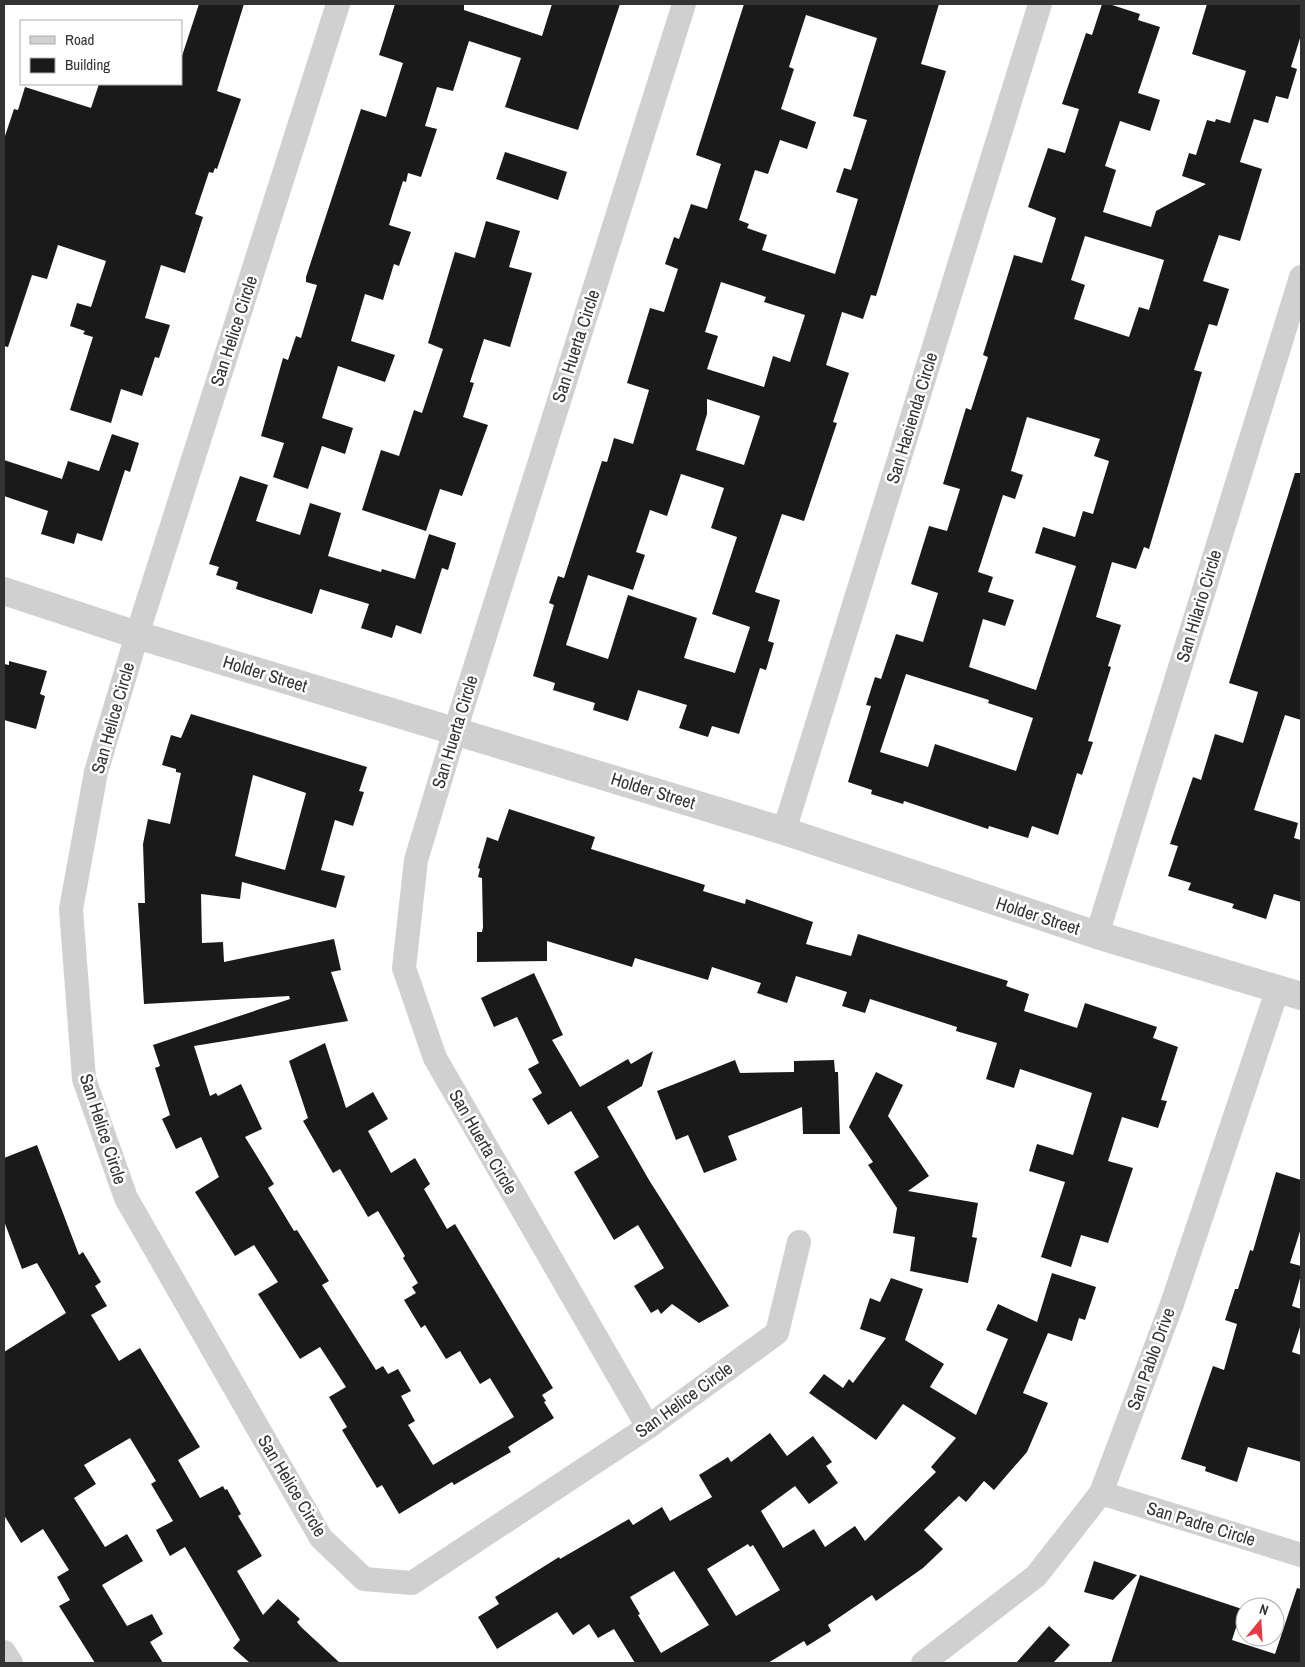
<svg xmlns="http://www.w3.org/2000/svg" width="1305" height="1667" font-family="'Archivo Narrow',sans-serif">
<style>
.building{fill:#1a1a1a;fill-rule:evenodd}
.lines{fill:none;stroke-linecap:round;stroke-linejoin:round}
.minor{stroke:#d0d0d0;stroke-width:24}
.tertiary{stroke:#d0d0d0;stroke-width:28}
.labels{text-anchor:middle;stroke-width:5;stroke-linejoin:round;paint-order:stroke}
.street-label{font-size:18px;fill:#333;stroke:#fff}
</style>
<rect width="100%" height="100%" fill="#fff"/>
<!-- building -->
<g class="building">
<polygon points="199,4 244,4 217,91 241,99 217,169 215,168 213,173 209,172 195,214 203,217 185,273 161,265 145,318 170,325 159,358 155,357 142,396 121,389 111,423 70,410 93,337 83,334 85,331 70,326 77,303 91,307 106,261 58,245 47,279 32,275 8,347 4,346 4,139 14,109 18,110 25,87 91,108 99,84 181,84 181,59"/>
<polygon points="395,4 464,4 464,10 542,36 552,4 620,4 578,130 505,107 521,58 469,41 453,91 437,87 425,126 437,129 421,177 408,173 406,182 403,181 389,225 411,232 399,266 394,264 383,300 365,294 351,341 395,355 385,382 338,366 322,418 353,428 345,454 322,446 308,489 273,477 284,443 261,436 283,358 288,360 296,336 301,338 317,285 306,282 306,277 361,109 386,117 403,63 379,55"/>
<path d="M744,4H939L921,64L946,71L876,296L871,295L863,319L842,312L826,365L849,373L833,422L837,423L804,521L782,514L755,592L780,600L768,641L774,643L766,670L760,668L739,734L712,726L708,737L679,728L687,705L638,690L628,721L593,710L595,703L553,690L555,683L533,676L554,605L549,603L558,576L564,578L602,461L607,462L614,438L633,444L649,390L627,383L650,308L664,312L678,269L665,264L674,237L679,239L691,204L707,209L721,164L696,155ZM806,15L877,38L853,116L867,120L851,170L844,168L836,192L858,199L835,274L762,250L767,235L747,228L749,224L739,220L755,170L768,174L780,140L807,149L816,122L781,109L794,69L789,67ZM721,282L766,297L764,302L805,315L790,362L773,356L764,387L707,369L718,336L705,332ZM707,399L760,416L744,465L696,450L707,414ZM681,474L724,488L711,528L737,537L712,614L750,627L735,673L684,658L697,618L628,595L608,659L566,645L588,575L633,590L645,555L636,552L650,510L667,516Z"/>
<path d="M1102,4H1109L1140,14L1138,20L1160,27L1138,93L1160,100L1150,131L1120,121L1105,166L1116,170L1103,212L1151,227L1156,211L1206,184L1182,176L1189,153L1196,155L1207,120L1215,122L1216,119L1230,123L1246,71L1192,54L1207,4H1301V35L1291,67L1297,69L1288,99L1276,96L1268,123L1254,119L1240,162L1262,169L1240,241L1219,235L1203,281L1229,289L1217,326L1209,324L1194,370L1202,372L1149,549L1144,547L1136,569L1112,562L1096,617L1121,625L1108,666L1111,667L1088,741L1093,742L1082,775L1077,773L1058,835L1032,826L1028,838L989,826L988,829L904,801L903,804L871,794L872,790L848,782L871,706L866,705L875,677L881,679L896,634L923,642L938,593L911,584L929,526L947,531L960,489L943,484L966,408L971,410L988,357L983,355L1014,255L1042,263L1056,218L1028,207L1048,148L1065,153L1079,109L1062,104L1086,33L1092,35ZM1085,236L1164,260L1149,310L1139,307L1129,337L1074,319L1085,285L1071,280ZM1027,417L1100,439L1094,456L1109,461L1093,514L1083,511L1075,537L1043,527L1035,553L1076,566L1036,690L969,667L983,619L1005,626L1014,600L988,592L993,577L978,572L1003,495L1015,499L1023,475L1011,471ZM906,674L989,700L988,703L1033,718L1016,771L935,744L928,767L880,752Z"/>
<polygon points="505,152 567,172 558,200 496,179"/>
<polygon points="486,221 520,231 509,267 532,273 510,347 484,339 470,382 474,383 463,417 488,425 462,496 440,489 426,531 362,510 381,450 399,456 414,410 422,413 443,349 428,343 455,252 475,258"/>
<polygon points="112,434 139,443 130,472 125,470 102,541 77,533 74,544 41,534 48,511 4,496 4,460 62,479 68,461 99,471"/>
<polygon points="1295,473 1301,473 1301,720 1285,715 1254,810 1298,823 1294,838 1301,840 1301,902 1274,894 1266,919 1232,908 1234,904 1188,890 1191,883 1168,876 1178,846 1170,844 1193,777 1201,780 1215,734 1243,743 1258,692 1229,683"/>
<polygon points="240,476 268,485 256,521 300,535 310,503 341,513 328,556 381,572 382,569 415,579 429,534 456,543 448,570 442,568 421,634 396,625 392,638 361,628 369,604 320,589 312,614 236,589 238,582 216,575 219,567 209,564"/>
<polygon points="9,661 47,671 40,694 45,696 36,729 4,720 4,664 9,665"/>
<path d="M191,714L367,767L359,791L364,792L353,826L335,820L321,870L345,876L336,908L242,882L240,899L201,894L202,943L223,942L224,962L334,939L341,970L331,972L348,1021L194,1046L210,1096L216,1093L218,1096L241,1084L262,1129L245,1137L274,1184L268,1188L294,1231L297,1230L329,1281L322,1285L376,1370L383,1366L388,1374L398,1369L411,1391L401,1396L415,1421L408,1425L433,1465L514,1417L490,1378L480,1384L460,1351L446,1359L425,1325L421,1328L404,1300L416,1293L412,1287L418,1283L403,1258L405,1256L378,1211L368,1217L340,1169L333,1173L303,1121L308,1118L289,1061L325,1043L346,1108L373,1092L388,1119L368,1131L391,1173L415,1158L430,1184L424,1189L447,1229L455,1224L553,1388L542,1395L546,1401L544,1402L554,1418L508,1447L511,1452L454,1485L452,1482L399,1514L382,1485L377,1488L342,1430L347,1427L329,1397L346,1387L320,1347L300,1359L258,1294L278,1282L254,1245L235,1256L195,1192L219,1177L201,1137L176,1149L162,1119L170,1115L155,1068L160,1066L153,1045L290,999L289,996L144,1004L138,903H145L143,844L148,819L170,824L181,773L176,772V769L162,765L171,735L181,738ZM253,775L306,793L285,870L235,856Z"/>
<polygon points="509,809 595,837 591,849 705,885 703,891 745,904 746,899 813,922 806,944 851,956 858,934 1008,981 1006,986 1029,994 1024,1011 1077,1028 1085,1003 1157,1027 1153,1038 1178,1047 1161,1100 1167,1101 1158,1128 1122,1117 1108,1161 1133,1168 1108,1243 1081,1235 1071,1267 1041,1257 1065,1182 1029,1171 1037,1144 1073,1155 1092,1093 1020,1069 1014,1088 986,1079 997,1043 956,1031 957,1027 870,999 865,1013 842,1006 847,992 796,976 787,1003 757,993 761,983 712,967 708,980 635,958 632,967 547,941 547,961 477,962 477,932 482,932 483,927 482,878 478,877 480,869 478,868 487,837 498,841"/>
<polygon points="534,973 563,1035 552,1040 580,1087 628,1059 631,1064 653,1051 642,1086 607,1107 649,1180 729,1306 699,1323 672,1304 661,1314 658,1309 651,1313 634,1286 664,1268 638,1225 614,1240 574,1172 599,1157 571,1111 548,1125 532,1099 542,1093 528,1069 539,1063 517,1017 494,1027 481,998"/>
<polygon points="735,1060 740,1073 794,1072 794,1061 834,1060 835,1072 838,1072 840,1134 803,1134 802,1107 728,1136 737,1160 704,1173 688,1135 676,1140 657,1091"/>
<polygon points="876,1072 903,1085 888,1116 929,1176 908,1191 978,1203 972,1237 977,1238 968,1283 910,1271 915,1237 893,1233 897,1208 868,1165 873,1162 849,1127"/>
<polygon points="37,1145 79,1255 83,1252 101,1282 95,1286 107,1306 91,1315 119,1361 140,1348 200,1447 178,1460 200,1498 223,1486 225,1490 227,1489 241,1514 238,1516 262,1556 237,1571 263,1615 278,1599 300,1619 297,1622 301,1627 340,1663 250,1663 233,1648 240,1640 185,1547 170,1556 156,1530 173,1521 151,1484 156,1481 130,1438 84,1465 96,1484 74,1498 105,1547 127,1534 143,1561 102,1585 127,1626 152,1614 163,1634 150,1642 163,1663 95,1663 59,1606 70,1600 57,1577 69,1570 43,1529 21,1543 4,1515 4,1352 66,1313 37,1263 22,1269 4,1221 4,1158"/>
<polygon points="1276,1172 1301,1180 1301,1228 1290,1263 1301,1266 1301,1275 1292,1306 1301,1309 1301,1324 1292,1352 1301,1355 1301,1462 1248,1447 1237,1482 1205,1471 1206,1467 1181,1459 1213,1366 1224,1370 1237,1324 1225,1320 1235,1289 1238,1289 1250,1250 1253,1251"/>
<path d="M1052,1273L1096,1287L1085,1320L1079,1318L1072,1341L1048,1333L1023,1393L1048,1403L1027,1452L994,1490L984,1481L966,1502L959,1496L924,1530L943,1549L923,1568L876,1601L872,1595L828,1625L831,1631L807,1646L804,1641L768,1663H635L614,1629L598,1638L589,1624L573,1635L557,1612L497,1649L478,1617L499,1604L495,1597L559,1557L560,1559L629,1519L633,1525L662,1507L670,1521L712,1497L699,1475L728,1457L731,1462L770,1433L787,1456L813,1436L832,1462L826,1466L838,1483L809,1504L795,1486L761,1511L783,1548L814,1529L825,1547L855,1526L865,1541L936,1472L931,1467L956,1438L903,1404L876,1440L809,1393L824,1374L843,1388L849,1379L853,1383L886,1338L860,1329L870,1298L880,1302L891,1278L923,1289L905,1340L944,1364L930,1387L976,1415L1008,1339L986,1330L998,1304L1037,1322ZM748,1544L750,1547L753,1545L780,1590L736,1616L707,1569ZM674,1571L709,1625L661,1653L638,1615L640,1614L630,1597Z"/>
<polygon points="1094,1561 1137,1575 1113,1600 1084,1592"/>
<polygon points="1140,1575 1242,1609 1232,1640 1275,1654 1297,1588 1301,1589 1301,1663 1111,1663"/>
<polygon points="1049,1626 1070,1645 1053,1663 1016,1663"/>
</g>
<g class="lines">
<!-- minor -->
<g class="minor">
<polyline points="338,4 137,635 96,772 71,909 84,1079 126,1198 321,1538 364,1579 412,1583 648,1427 777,1333 799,1242"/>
<polyline points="784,831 1040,4"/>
<polyline points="1097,935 1301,277"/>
<polyline points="648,1427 435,1058 404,968 416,860 455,731 684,4"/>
<polyline points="1101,1493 1301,1555"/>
<polyline points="4,1652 11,1663"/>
<polyline points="923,1663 1036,1576 1101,1493 1172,1304 1278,988"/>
</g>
<!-- tertiary -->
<polyline class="tertiary" points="4,591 137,635 784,831 1097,935 1301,996"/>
</g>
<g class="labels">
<!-- street labels -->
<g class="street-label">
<text transform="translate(234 331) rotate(-72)" y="6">San Helice Circle</text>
<text transform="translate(576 346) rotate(-72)" y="6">San Huerta Circle</text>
<text transform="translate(912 418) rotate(-73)" y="6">San Hacienda Circle</text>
<text transform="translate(1199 606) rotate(-73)" y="6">San Hilario Circle</text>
<text transform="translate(265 674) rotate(17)" y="6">Holder Street</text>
<text transform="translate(113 718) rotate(-74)" y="6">San Helice Circle</text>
<text transform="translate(455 732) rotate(-73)" y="6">San Huerta Circle</text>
<text transform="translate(653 791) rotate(17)" y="6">Holder Street</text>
<text transform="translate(1038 916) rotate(18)" y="6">Holder Street</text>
<text transform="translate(103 1129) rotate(72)" y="6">San Helice Circle</text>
<text transform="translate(483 1142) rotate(60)" y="6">San Huerta Circle</text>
<text transform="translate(1151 1359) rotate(-70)" y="6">San Pablo Drive</text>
<text transform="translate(684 1400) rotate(-36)" y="6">San Helice Circle</text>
<text transform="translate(292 1486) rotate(59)" y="6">San Helice Circle</text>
<text transform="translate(1201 1524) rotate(17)" y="6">San Padre Circle</text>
</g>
</g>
<!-- border -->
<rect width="1305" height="1667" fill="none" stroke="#333333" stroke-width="10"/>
<!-- legend -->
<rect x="20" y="20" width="162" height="65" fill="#ffffff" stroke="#adadad"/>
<rect x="30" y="36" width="25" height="8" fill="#d0d0d0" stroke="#adadad"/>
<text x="65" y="45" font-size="15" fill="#333333">Road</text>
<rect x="30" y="58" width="25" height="15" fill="#1a1a1a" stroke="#adadad"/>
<text x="65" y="70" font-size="15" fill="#333333">Building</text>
<!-- north arrow -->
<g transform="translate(1260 1622) rotate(18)"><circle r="24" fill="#ffffff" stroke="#adadad"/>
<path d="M0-4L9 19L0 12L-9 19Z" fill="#e63946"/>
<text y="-8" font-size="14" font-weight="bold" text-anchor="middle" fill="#333333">N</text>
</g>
</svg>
